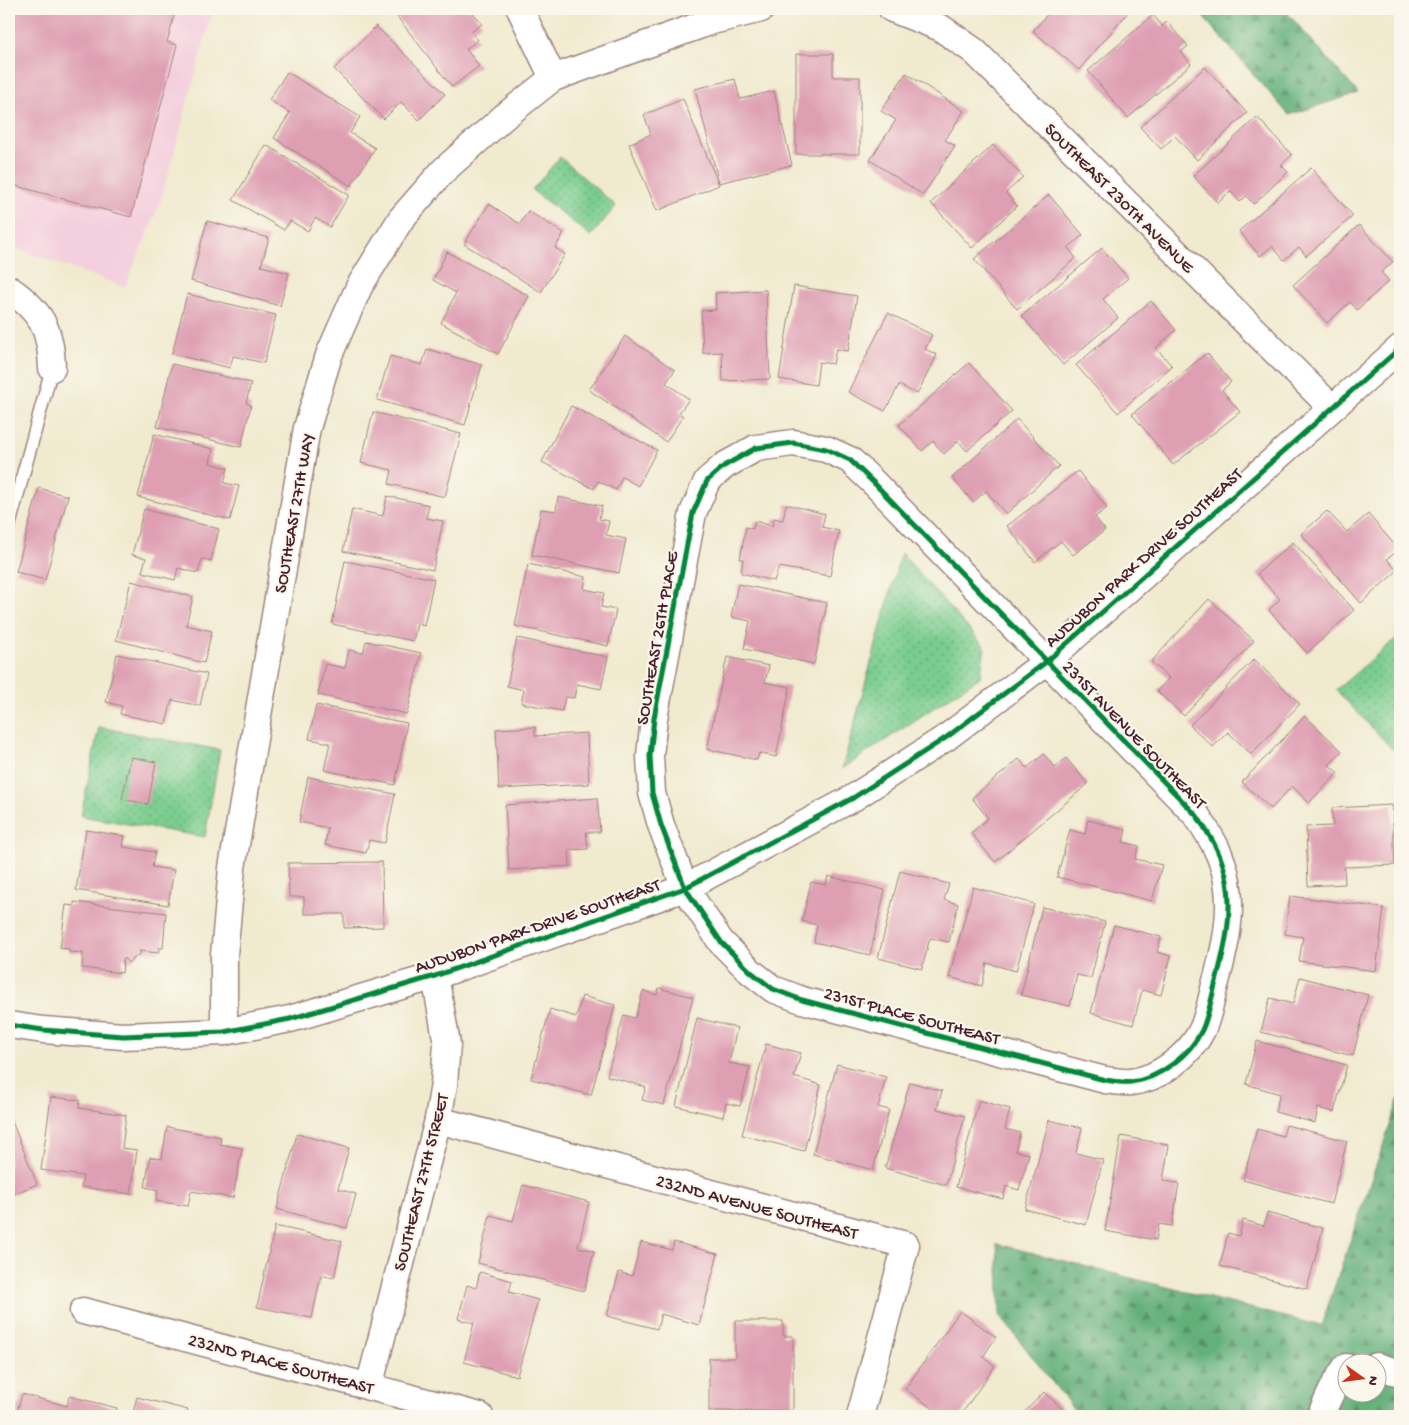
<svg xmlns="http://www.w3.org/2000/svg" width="1409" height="1425" font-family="'Gochi Hand',sans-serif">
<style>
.built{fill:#f4cfde}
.grass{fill:url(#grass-dots);stroke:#62765d}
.forest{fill:url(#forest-firs);stroke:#566852;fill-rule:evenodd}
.building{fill:#de9fb3}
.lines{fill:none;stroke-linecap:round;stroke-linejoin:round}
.service-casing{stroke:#9d847d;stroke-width:15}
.minor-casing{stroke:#9d847d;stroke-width:29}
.service{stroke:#fff;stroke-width:12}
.minor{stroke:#fff;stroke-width:26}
.cycleway-casing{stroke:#fbf7ec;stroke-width:8}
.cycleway{stroke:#00873e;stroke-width:5}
.labels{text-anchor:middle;stroke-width:4.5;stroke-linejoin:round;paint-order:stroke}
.street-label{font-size:18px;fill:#4a1f2b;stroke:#fbf7ec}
</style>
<defs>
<pattern id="grass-dots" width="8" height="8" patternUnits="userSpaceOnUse" patternTransform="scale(1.25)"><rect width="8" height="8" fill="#7acd8f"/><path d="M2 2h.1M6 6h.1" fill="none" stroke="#66a675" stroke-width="1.8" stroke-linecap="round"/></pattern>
<pattern id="forest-firs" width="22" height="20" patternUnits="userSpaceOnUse" patternTransform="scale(1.25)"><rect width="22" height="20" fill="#63b07a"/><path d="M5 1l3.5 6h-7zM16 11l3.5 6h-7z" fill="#548f64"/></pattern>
</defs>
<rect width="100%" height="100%" fill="#fbf7ec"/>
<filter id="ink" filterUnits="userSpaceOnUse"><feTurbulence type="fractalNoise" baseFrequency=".02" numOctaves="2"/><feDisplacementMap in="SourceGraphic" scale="10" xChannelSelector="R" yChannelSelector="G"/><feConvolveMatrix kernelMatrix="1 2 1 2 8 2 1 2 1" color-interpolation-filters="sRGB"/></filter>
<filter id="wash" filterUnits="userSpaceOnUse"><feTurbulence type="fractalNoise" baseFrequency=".0096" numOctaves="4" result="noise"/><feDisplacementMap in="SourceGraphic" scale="20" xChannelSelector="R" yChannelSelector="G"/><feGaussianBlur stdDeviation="1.12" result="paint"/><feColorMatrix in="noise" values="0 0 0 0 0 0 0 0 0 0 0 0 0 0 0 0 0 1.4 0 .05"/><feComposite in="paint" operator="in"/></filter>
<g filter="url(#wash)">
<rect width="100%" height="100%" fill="#f0eacf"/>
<!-- built -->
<polygon class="built" points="9,9 213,9 160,203 125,287 9,246"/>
<!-- grass -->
<g class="grass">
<polygon points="560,157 616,206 591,236 532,190"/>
<polygon points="901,553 985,647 980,677 842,769"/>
<polygon points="1400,635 1400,738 1397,754 1336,690"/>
<polygon points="99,727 220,750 205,837 81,816"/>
</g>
<!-- forest -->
<g class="forest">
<polygon points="1196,9 1284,9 1358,93 1289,115"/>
<path d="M1400,1096V1416H1079L1000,1316L997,1244L1321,1326ZM1346,1362H1376V1392H1346Z"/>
</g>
<g id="blocks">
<!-- building -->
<g class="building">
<polygon points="9,9 176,9 167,42 177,45 131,217 9,184"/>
<polygon points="403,9 470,9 482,24 471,32 478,40 466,49 479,66 452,87 395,14"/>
<polygon points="1052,9 1131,9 1079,70 1033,31"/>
<polygon points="1153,15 1162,26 1167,22 1188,46 1181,52 1191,64 1128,118 1088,71"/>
<polygon points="376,26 445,94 419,120 401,102 384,119 334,69"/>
<polygon points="796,54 833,54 833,77 860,77 860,154 796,154"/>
<polygon points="1205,67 1247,113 1197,160 1175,136 1161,149 1140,127"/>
<polygon points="287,72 360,117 350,133 375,148 351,186 274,138 290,113 269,100"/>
<polygon points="906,73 964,111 945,140 955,146 923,195 870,160 896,120 881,111"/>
<polygon points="735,79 740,99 774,91 792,165 719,183 695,89"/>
<polygon points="683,99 719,185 657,211 629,144 651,134 644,115"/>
<polygon points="1257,117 1292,155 1281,165 1288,172 1254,204 1246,196 1240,202 1230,191 1218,203 1193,176"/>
<polygon points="266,145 349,195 330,227 315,218 308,231 290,221 284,230 233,200"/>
<polygon points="993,145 1023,177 1006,193 1017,206 972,248 931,203"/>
<polygon points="1311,168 1353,216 1306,256 1299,247 1284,260 1272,246 1260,256 1239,231"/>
<polygon points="1049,195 1083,235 1068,248 1076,258 1017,309 974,259"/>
<polygon points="489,204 520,224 528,211 564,233 555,248 565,254 541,292 464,244"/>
<polygon points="207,221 269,238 261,266 289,273 280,306 191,281"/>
<polygon points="1359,225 1393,262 1381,272 1389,281 1357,310 1350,302 1327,323 1293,285"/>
<polygon points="1102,248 1128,278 1103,299 1118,318 1063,365 1022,316"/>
<polygon points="447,252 529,296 498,354 441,323 456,293 433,280"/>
<polygon points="794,286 857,296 848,351 836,349 833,364 819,362 816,385 779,379"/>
<polygon points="766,290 770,379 723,381 722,352 703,353 701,311 716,310 715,293"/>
<polygon points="187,294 276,315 264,363 233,356 230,368 172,354"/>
<polygon points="1151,301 1176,330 1156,348 1172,366 1118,413 1076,365"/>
<polygon points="888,313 932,335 925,349 937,355 917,394 899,385 885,411 848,392"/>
<polygon points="625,336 675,370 666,383 689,399 679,413 683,416 666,442 589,390"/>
<polygon points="427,349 482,365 465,425 377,400 390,356 422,365"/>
<polygon points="1207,353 1231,382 1222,390 1240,412 1173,465 1132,414"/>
<polygon points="969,363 1012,411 967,451 958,441 944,454 933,441 922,451 899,425"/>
<polygon points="172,364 251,383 246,403 251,405 241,447 157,427"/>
<polygon points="571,406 657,450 638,486 622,477 616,490 598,481 594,489 542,462"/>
<polygon points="373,412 461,434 445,497 389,484 392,470 361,463"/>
<polygon points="1017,419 1059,466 1006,514 986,491 973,502 952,478"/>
<polygon points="154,434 213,449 210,463 228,468 224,483 239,486 230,520 138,497"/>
<polygon points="1078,471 1107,508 1095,517 1105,530 1073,555 1061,541 1035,562 1007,526"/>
<polygon points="39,488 68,496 45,580 16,572"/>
<polygon points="387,496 429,505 426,518 443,521 433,570 343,551 352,509 383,516"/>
<polygon points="558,497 602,506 599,519 609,521 606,535 626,539 619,573 532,555 541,509 556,511"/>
<polygon points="786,504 825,514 822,527 839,531 830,576 779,567 774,581 741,573 743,559 740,559 746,527 753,529 755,521 772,526 774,518 783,520"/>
<polygon points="144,509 219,529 211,561 202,559 198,573 178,568 175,580 142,572 146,558 132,555"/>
<polygon points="1327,511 1347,532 1368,514 1399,550 1387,559 1397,571 1361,603 1301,534"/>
<polygon points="1293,542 1354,610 1307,653 1269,610 1280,599 1257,574"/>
<polygon points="345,561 434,579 424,626 417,624 413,641 332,624"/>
<polygon points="528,564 586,577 584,589 604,593 601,607 616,610 608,646 515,626"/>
<polygon points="131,581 193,597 186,625 212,631 204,663 116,640"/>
<polygon points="738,584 827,603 814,664 744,649 750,621 731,617"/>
<polygon points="1209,599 1254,641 1184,716 1157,691 1169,678 1151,662"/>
<polygon points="517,638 608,657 601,689 577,684 574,698 565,697 562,711 521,703 524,690 507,686"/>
<polygon points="366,641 421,653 407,714 318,695 325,664 345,668 349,650 363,653"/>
<polygon points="117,654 207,674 200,706 172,700 166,724 120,714 122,706 106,702"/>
<polygon points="727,657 769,666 765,682 790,687 776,757 759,753 757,760 707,749"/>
<polygon points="1254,659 1300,704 1251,754 1228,732 1213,747 1190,725"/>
<polygon points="316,705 407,723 395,785 324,770 330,743 309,739"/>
<polygon points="1305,716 1342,751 1329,765 1338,773 1309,803 1292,786 1271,809 1242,782"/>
<polygon points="535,727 535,736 587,733 589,784 499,789 496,729"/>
<polygon points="1044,754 1055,768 1066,758 1088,784 995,862 971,833 988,818 972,798 1019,759 1027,768"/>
<polygon points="131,757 156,762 148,804 122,799"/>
<polygon points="308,777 395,794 385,843 369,840 366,853 325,845 328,828 299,822"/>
<polygon points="597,798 600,832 586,832 588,849 569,850 570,866 509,870 505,805"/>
<polygon points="1392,805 1395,865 1344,867 1345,884 1308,886 1306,827 1333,826 1332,808"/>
<polygon points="1088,820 1126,830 1123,842 1139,846 1135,859 1162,865 1152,901 1057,877 1070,830 1085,834"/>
<polygon points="86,830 125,836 123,847 155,852 152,867 174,870 168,905 76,890"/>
<polygon points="382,862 383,927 344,928 344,914 304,914 304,897 289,897 288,863"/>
<polygon points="900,871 949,884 944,900 958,904 949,942 930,938 922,969 878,958"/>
<polygon points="828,876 885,890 870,955 814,942 817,925 802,921 811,882 826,885"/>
<polygon points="973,887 1034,904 1016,971 987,963 982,986 949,977"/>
<polygon points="1290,896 1384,908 1376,971 1299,961 1303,937 1285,934"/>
<polygon points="74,902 166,913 163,948 159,948 159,953 139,951 141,953 128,963 125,959 123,959 122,973 82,968 83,953 69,952 69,949 60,948 66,905 74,906"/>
<polygon points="1042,907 1105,922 1091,978 1077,975 1070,1006 1021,995"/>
<polygon points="1114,925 1161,937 1157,952 1171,956 1161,995 1142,990 1133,1025 1091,1013"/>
<polygon points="1300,977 1368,995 1353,1056 1261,1032 1270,998 1293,1004"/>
<polygon points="659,988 693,997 664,1105 642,1100 646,1087 607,1076 624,1015 635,1018 643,991 657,995"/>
<polygon points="582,996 615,1005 591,1095 531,1079 550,1009 576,1017"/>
<polygon points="697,1018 737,1028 729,1063 750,1067 740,1106 726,1103 723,1117 676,1106"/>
<polygon points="1257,1041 1347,1065 1334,1112 1318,1108 1315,1123 1275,1112 1280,1094 1246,1084"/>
<polygon points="766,1044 801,1053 794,1077 821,1085 804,1151 742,1135"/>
<polygon points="837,1064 886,1077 878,1107 889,1110 873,1170 813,1154"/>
<polygon points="910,1082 942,1091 937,1109 965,1116 946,1185 885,1168"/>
<polygon points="51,1097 80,1100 79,1108 126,1115 122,1148 137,1150 131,1194 81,1187 83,1176 41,1170"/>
<polygon points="979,1100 1010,1109 1005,1129 1020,1133 1015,1151 1029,1154 1019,1190 1006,1186 1003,1199 956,1187"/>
<polygon points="9,1114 37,1184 9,1196"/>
<polygon points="1049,1120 1082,1128 1076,1153 1103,1160 1086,1225 1025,1209"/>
<polygon points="1286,1125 1347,1141 1331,1204 1243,1180 1257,1129 1283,1136"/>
<polygon points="167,1127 221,1137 220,1144 242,1148 233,1198 191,1191 188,1206 156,1201 158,1190 145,1187 150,1157 162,1159"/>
<polygon points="297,1134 349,1148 338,1189 356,1194 347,1228 277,1209"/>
<polygon points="1121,1136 1169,1145 1163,1181 1179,1183 1172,1226 1159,1224 1156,1240 1105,1231"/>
<polygon points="523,1185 589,1202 578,1247 594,1251 584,1291 478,1263 490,1215 513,1221"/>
<polygon points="1267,1213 1323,1228 1307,1289 1220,1266 1228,1233 1239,1236 1243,1220 1264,1226"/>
<polygon points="275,1226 342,1241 334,1278 321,1275 312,1318 257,1307"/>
<polygon points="641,1242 672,1250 674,1242 718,1254 699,1325 661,1314 657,1329 607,1316 619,1272 632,1276"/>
<polygon points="480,1272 512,1281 509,1292 538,1300 517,1376 464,1362 474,1323 458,1319 467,1285 476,1288"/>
<polygon points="960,1311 996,1337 983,1357 995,1366 960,1416 944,1416 905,1389"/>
<polygon points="735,1321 783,1321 783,1336 793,1336 793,1411 709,1411 709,1358 735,1358"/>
<polygon points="1044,1392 1070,1416 1021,1416"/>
<polygon points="22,1394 67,1406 69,1396 117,1408 115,1416 16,1416"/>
<polygon points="137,1397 188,1410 186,1416 132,1416"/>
</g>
</g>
</g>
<g filter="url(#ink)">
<use href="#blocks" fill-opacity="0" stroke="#9d847d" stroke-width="1"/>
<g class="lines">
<defs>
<polyline id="service" points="9,526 52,368"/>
<g id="minor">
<polyline points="520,9 553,78"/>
<polyline points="892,9 941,28 974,51 1332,408"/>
<path d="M9,289C41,311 51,329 52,368"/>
<path d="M793,443L826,449L850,460L875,484L1197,816C1212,839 1222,854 1227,881C1233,914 1225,947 1217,978C1212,994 1209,1015 1202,1030C1190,1055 1159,1079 1131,1082C1123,1083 1113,1081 1105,1080L802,1000L773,989L751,972L721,942L685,888L661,825L652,793L650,756L654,718L693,513L707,481L724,466L756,448Z"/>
<polyline points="9,1025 43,1030 123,1036 224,1032 290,1019 435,976 685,888 853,798 947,737 1046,662 1400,348"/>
<polyline points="224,1032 224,955 232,868 307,428 329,355 359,287 401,219 443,171 505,116 553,78 712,21 761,9"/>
<polyline points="438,1120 906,1245 860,1416"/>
<polyline points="83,1311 480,1416"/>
<polyline points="1376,1366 1400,1373"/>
<polyline points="369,1387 438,1120 444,1084 447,1044 435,976"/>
<polyline points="1320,1416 1336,1382 1346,1367"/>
</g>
</defs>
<!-- service casing -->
<use href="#service" class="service-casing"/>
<!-- minor casing -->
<use href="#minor" class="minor-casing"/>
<!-- service -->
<use href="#service" class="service"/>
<!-- minor -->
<use href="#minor" class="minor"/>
<defs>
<g id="cycleway">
<path d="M793,443L826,449L850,460L875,484L1197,816C1212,839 1222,854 1227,881C1233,914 1225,947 1217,978C1212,994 1209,1015 1202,1030C1190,1055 1159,1079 1131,1082C1123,1083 1113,1081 1105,1080L802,1000L773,989L751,972L721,942L685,888L661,825L652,793L650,756L654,718L693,513L707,481L724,466L756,448Z"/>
<polyline points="9,1025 43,1030 123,1036 224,1032 290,1019 435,976 685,888 853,798 947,737 1046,662 1400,348"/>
</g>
</defs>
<!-- cycleway casing -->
<use href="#cycleway" class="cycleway-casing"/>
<!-- cycleway -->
<use href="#cycleway" class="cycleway"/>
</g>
</g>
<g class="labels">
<!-- street labels -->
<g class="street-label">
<text transform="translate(1120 197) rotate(45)" y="6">SOUTHEAST 230TH AVENUE</text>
<text transform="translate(293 513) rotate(-80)" y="6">SOUTHEAST 27TH WAY</text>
<text transform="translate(1143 557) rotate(-42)" y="6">AUDUBON PARK DRIVE SOUTHEAST</text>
<text transform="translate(656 638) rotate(-80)" y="6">SOUTHEAST 26TH PLACE</text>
<text transform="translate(1135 734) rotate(46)" y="6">231ST AVENUE SOUTHEAST</text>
<text transform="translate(537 925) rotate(-19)" y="6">AUDUBON PARK DRIVE SOUTHEAST</text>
<text transform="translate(912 1015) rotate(15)" y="6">231ST PLACE SOUTHEAST</text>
<text transform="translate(420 1182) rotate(-76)" y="6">SOUTHEAST 27TH STREET</text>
<text transform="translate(757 1206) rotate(15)" y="6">232ND AVENUE SOUTHEAST</text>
<text transform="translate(281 1363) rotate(15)" y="6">232ND PLACE SOUTHEAST</text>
</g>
</g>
<!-- margin -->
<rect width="1409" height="1425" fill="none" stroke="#fbf7ec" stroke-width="30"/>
<!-- north arrow -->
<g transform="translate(1362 1378) rotate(104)"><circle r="24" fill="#fbf7ec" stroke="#b4a19f"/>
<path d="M0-4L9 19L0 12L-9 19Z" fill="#c8321e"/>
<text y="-8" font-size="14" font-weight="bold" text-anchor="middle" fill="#4a1f2b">N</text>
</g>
</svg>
